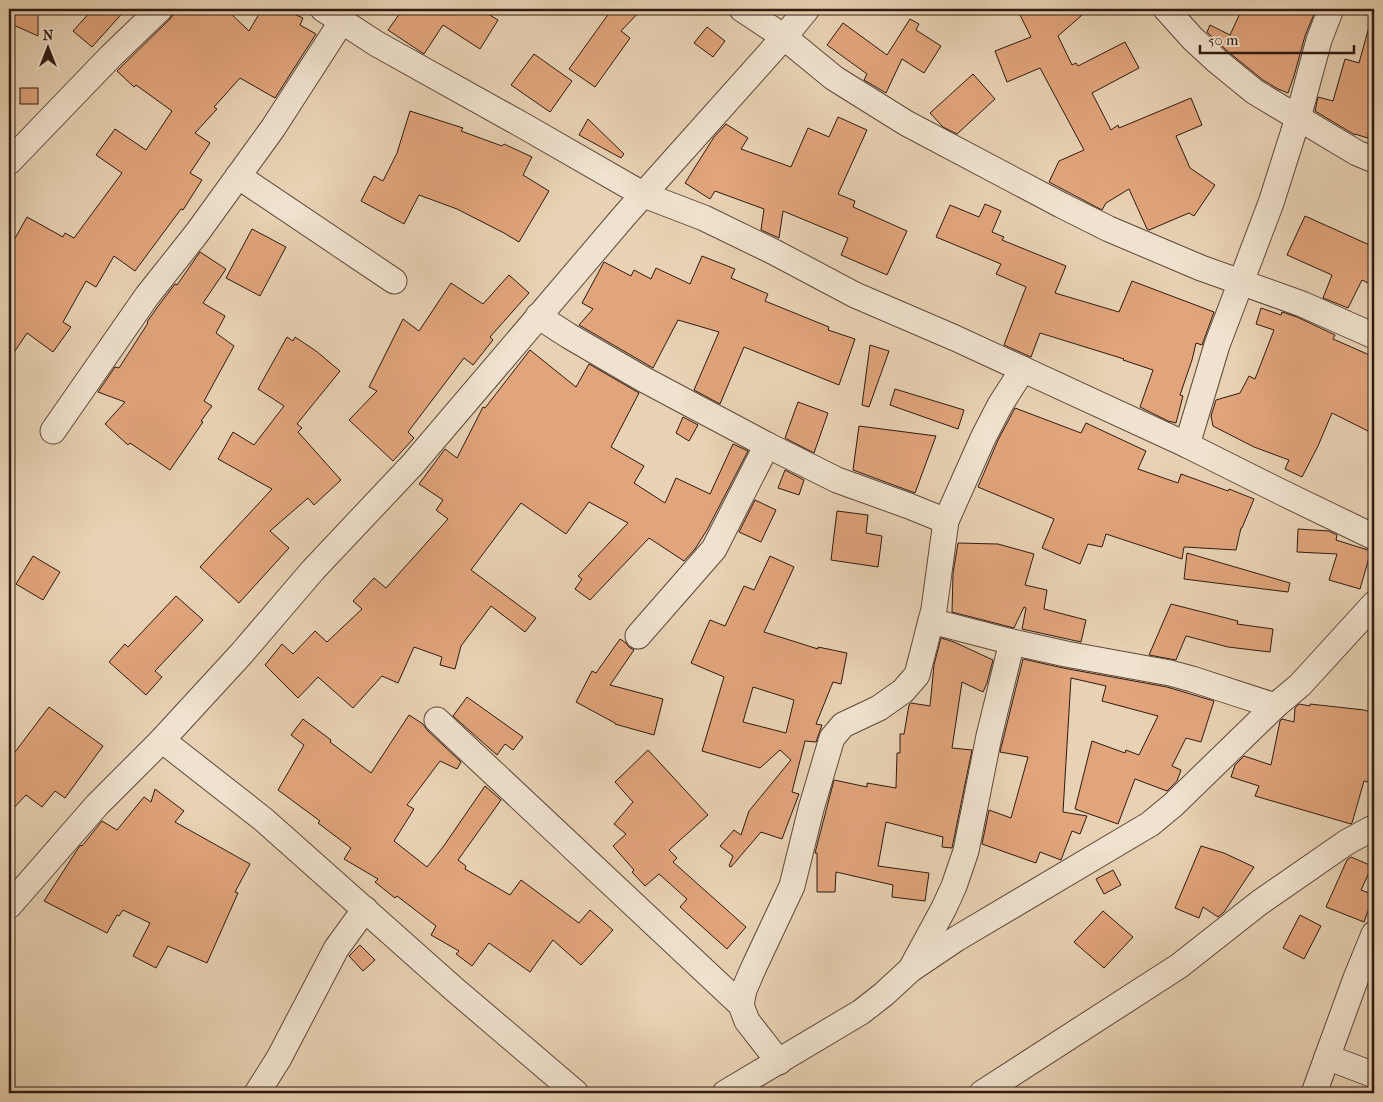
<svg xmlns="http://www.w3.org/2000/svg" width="1383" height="1102" font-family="'IM FELL French Canon',serif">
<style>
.building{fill:#e1a47b;stroke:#2f1a12;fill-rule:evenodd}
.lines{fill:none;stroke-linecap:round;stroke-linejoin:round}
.minor-casing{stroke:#5d483a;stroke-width:27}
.minor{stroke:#f0e2ce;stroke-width:25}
</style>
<rect width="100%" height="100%" fill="#e8d2b3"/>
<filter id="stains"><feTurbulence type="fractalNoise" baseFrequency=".004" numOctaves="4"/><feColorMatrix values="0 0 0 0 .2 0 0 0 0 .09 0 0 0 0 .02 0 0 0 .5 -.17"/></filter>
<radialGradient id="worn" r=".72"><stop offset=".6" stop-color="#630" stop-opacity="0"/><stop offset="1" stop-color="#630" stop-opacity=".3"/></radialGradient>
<!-- building -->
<g class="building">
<polygon points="9,9 38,9 38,36 9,23"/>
<polygon points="93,9 126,9 92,47 73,31"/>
<polygon points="174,9 226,9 249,31 262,9 283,9 303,18 300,25 316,34 275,98 240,78 214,107 217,109 195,133 210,143 190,173 202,180 183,210 181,209 135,271 114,256 96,287 86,281 63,322 71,327 53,352 27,333 9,360 9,249 27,217 63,237 65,233 74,238 122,173 96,155 115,129 146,150 172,111 136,85 134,87 117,71 170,19 174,13"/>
<polygon points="403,9 480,9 498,20 480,49 443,25 424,54 388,30"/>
<polygon points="612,9 642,9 621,31 630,38 595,87 569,69"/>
<polygon points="1017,9 1089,9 1058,36 1072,65 1076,63 1078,66 1125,42 1139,68 1092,93 1111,130 1118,125 1119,128 1191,98 1202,125 1176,136 1190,168 1215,185 1194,216 1189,213 1149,230 1147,229 1129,189 1106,203 1102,210 1049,182 1059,161 1084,150 1040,68 1007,82 995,51 1031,37"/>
<polygon points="1253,9 1299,9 1314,14 1305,36 1294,76 1288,93 1278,89 1263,80 1226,50 1207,32 1210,25 1230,35 1241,11 1251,15"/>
<polygon points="910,19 919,24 916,30 941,46 924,73 902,59 886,93 864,80 867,74 827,45 843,23 887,55"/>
<polygon points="707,27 725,41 713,57 694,43"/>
<polygon points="1369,27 1374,27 1374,140 1355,134 1355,135 1315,111 1318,97 1333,101 1345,59 1359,63"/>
<polygon points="534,54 572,81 550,112 511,85"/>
<polygon points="973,74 995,99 957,134 943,127 930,113"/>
<rect x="20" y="88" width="18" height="16"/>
<polygon points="410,111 463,128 461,131 502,146 504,144 532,157 523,175 549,191 519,242 504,233 457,209 419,195 404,224 361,201 374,176 383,181 397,153"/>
<polygon points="838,117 867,130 838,194 855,201 853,207 907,231 887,275 841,255 848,238 783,211 779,238 761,230 764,209 715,191 710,199 685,183 714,137 726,124 748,138 741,149 791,167 808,128 829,137"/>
<polygon points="588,119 624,154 621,158 579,135"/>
<polygon points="985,204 1001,211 992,232 1004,237 1002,240 1066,266 1055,293 1119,312 1132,281 1214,312 1202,345 1196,343 1192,360 1180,395 1183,396 1176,423 1168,421 1140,407 1153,370 1123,360 1124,359 1040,333 1031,357 1004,345 1026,287 996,274 1001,264 936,237 950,205 979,217"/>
<polygon points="1305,216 1374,247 1374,286 1362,280 1348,308 1323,298 1332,275 1287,255"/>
<polygon points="252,229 286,247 260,296 226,278"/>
<polygon points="200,252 226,269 203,303 225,316 216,333 234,346 204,401 212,406 201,421 203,422 170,470 130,443 128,445 105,424 125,402 98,392 115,367 119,368 148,323 147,322 159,305 175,284 177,285"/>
<polygon points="702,256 735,269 731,278 768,294 765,301 829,327 828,330 855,339 839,385 744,347 720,404 694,390 719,332 678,320 653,368 579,325 593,309 582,303 604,262 631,276 634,270 651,279 656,268 690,284"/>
<polygon points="509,275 529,293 490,337 493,340 473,365 464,358 408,432 414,438 393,461 349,420 377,391 369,387 403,319 419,331 451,283 483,304"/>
<polygon points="1261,308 1281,315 1282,312 1297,317 1335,335 1333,339 1374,357 1374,434 1332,413 1318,446 1302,477 1285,469 1289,460 1254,447 1213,426 1211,416 1216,400 1240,393 1249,376 1255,379 1274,330 1256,324"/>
<polygon points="287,337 293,341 295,337 316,351 340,371 297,424 302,428 298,432 341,480 314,505 308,498 270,531 289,548 239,603 200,567 272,489 218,459 233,432 254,445 284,406 258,389"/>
<polygon points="870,345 889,351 869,407 862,405"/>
<polygon points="530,350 576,387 589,364 639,393 611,447 644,466 634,483 665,503 676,478 710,494 733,444 748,451 707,530 695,549 684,561 649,538 590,600 575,589 582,579 578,576 628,523 589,502 566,534 521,503 471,570 536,618 525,632 491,606 461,646 455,669 440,665 442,657 414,647 398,683 382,676 353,708 318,677 298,698 265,665 282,644 293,654 315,631 327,642 362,609 353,601 374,578 386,588 448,519 436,510 443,500 419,484 445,449 457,458 483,407 485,408"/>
<polygon points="895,389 964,410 958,429 890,405"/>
<polygon points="798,402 828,413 814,453 785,438"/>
<polygon points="1015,408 1081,433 1086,423 1146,451 1138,469 1178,483 1181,474 1228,491 1229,489 1254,499 1242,528 1241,528 1236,550 1184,547 1182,559 1106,534 1102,547 1088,544 1080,564 1042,548 1054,519 978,487 998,440"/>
<polygon points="683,417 698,425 689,441 676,433"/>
<polygon points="859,426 936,436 915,493 853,470"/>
<polygon points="785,470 804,480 799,495 778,488"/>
<polygon points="755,500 776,510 761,542 739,532"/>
<polygon points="837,511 868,515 866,533 882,536 878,567 831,560"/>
<polygon points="1298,529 1329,531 1337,535 1336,540 1371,551 1360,589 1329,580 1337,554 1297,552"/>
<polygon points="958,543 998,544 1034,554 1025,585 1047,590 1044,609 1086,620 1081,642 1022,629 1026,608 1024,607 1014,628 952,612 953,573"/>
<polygon points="1187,553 1290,583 1288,592 1184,579"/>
<polygon points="33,556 60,572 43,600 16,584"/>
<path d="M770,556L794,567L764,632L818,649V647L847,653L841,684L833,682L816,724L822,725L816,742L805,741L792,792L799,794L782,839L761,832L731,867L729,866L733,856L720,846L734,830L741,835L749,811L791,760L780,750L760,768L702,751L724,677L691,663L710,620L725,626L744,586L754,590ZM753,687L794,700L786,733L743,722Z"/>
<polygon points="176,596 203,620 155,671 162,677 146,695 109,662 125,644 128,647"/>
<polygon points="1171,604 1238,621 1237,624 1273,629 1270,652 1228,647 1186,636 1176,660 1149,655"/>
<polygon points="941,638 954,642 993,660 987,683 983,692 962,682 952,748 972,750 952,848 942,847 943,837 886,822 878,866 929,873 925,901 892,897 893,885 836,872 835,892 817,892 817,853 815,853 834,780 867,787 867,783 896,788 897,753 900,753 900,734 904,734 909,705 911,703 930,706 934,665"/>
<polygon points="620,639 626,643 629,647 634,650 610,685 663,699 654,735 615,724 615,723 576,702 592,671 596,673"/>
<polygon points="1023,659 1063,668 1167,687 1214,701 1201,742 1186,738 1172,766 1181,770 1177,781 1167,791 1135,779 1118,824 1075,809 1092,741 1125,753 1126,750 1139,755 1158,716 1102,701 1106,686 1071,678 1063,812 1087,816 1080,834 1072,831 1061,860 1040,852 1036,863 982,844 989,810 1011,818 1028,757 1000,752"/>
<polygon points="467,697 523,737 513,750 505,744 497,755 453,716"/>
<polygon points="1299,704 1310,706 1310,704 1364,710 1374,713 1374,784 1364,781 1352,823 1351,824 1255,796 1259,786 1231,777 1235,765 1244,756 1271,765 1280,721 1282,719 1294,722 1295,708"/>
<polygon points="49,707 103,746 65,798 55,791 42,807 26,795 9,813 9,760"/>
<polygon points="409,715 423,724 427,730 461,762 457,769 440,761 407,805 414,809 394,841 427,867 443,847 485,786 501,800 458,860 466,866 465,869 510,895 521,880 579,923 590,910 613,930 581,965 553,940 530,972 489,943 472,966 456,954 459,951 431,935 436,926 397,896 395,898 375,882 378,879 344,859 351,848 318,823 320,821 278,790 304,745 291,735 303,719 331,740 330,742 371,773"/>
<polygon points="648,750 708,815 669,850 677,858 673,862 746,927 727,949 680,907 687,899 659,874 645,886 632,872 634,870 613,846 626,834 614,824 633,802 615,782"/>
<polygon points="155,789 184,811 175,822 250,864 235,892 238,893 207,963 168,946 156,968 133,956 150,923 123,910 119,916 117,915 107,933 44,901 79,847 81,845 82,846 102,821 117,830 144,797 151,802"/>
<polygon points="1201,846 1224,853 1254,867 1224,912 1218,917 1203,907 1199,918 1175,908"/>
<polygon points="1351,857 1372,866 1361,890 1374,895 1364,922 1326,907 1347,860"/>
<polygon points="1113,870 1121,885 1104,894 1096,879"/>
<polygon points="1103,911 1133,937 1104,968 1074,942"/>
<polygon points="1300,915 1321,926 1304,959 1283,948"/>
<polygon points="360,945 375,960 363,971 349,956"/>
</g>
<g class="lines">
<defs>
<g id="minor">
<polyline points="323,9 377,44 524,126 644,195 704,218 774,252 855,295 955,338 1187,445 1283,493 1374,537"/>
<polyline points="742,9 784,37 834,78 906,123 1061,205 1109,229 1201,268 1302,304 1374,336"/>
<polyline points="1166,9 1193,39 1217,61 1255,92 1357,153 1374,160"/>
<polyline points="9,162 111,56 160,9"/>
<polyline points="238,176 394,281"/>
<polyline points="538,316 569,336 643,379 767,445 837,480 909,506 946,521"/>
<polyline points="53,431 147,296 197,233 273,128 342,21"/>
<polyline points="1187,445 1217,345 1271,203 1298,118 1319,40 1331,9"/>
<polyline points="931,621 1012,642 1066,654 1170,673 1192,679 1275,706"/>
<polyline points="638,636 714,549 767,445"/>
<polyline points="437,720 741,1005 747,1021 779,1062"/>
<polyline points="162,740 264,820 454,989 576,1093"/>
<polyline points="9,906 97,805 162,740 242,653 313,570 413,464 625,215 784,37 807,9"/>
<polyline points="912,967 944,908 954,886 966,851 989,736 1012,642"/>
<polyline points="741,1005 744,990 753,969 792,886 811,809 832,738 843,725 879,708 903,691 917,675 934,609 946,521 983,438 1000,405 1023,369"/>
<polyline points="1327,1057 1374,1075"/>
<polyline points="257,1093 279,1058 336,949 365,909"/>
<polyline points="725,1093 861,1012 884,994 910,970 956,939 1150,824 1173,805 1275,706 1300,685 1374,604"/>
<polyline points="982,1093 1179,966 1259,903 1347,842 1371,829 1374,829"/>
<polyline points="1314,1093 1356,978 1374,934"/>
</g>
</defs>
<!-- minor casing -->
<use href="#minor" class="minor-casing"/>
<!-- minor -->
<use href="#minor" class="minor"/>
</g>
<!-- margin -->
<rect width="1383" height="1102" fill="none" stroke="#e8d2b3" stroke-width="30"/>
<rect x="10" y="10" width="1363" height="1082" fill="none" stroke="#2f1a12" stroke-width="2.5"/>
<rect x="15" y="15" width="1353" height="1072" fill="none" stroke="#2f1a12"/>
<!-- north arrow -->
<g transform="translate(48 48)" stroke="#f0e2ce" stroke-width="4" paint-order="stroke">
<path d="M0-4L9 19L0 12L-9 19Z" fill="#2f1a12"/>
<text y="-8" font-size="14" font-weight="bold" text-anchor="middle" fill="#2f1a12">N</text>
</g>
<!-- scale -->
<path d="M1200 45v8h154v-8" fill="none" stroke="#2f1a12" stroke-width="2.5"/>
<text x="1208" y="45" font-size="15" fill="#2f1a12" stroke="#f0e2ce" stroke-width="4" paint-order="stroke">50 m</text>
<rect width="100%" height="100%" filter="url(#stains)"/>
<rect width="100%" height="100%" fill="url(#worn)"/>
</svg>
